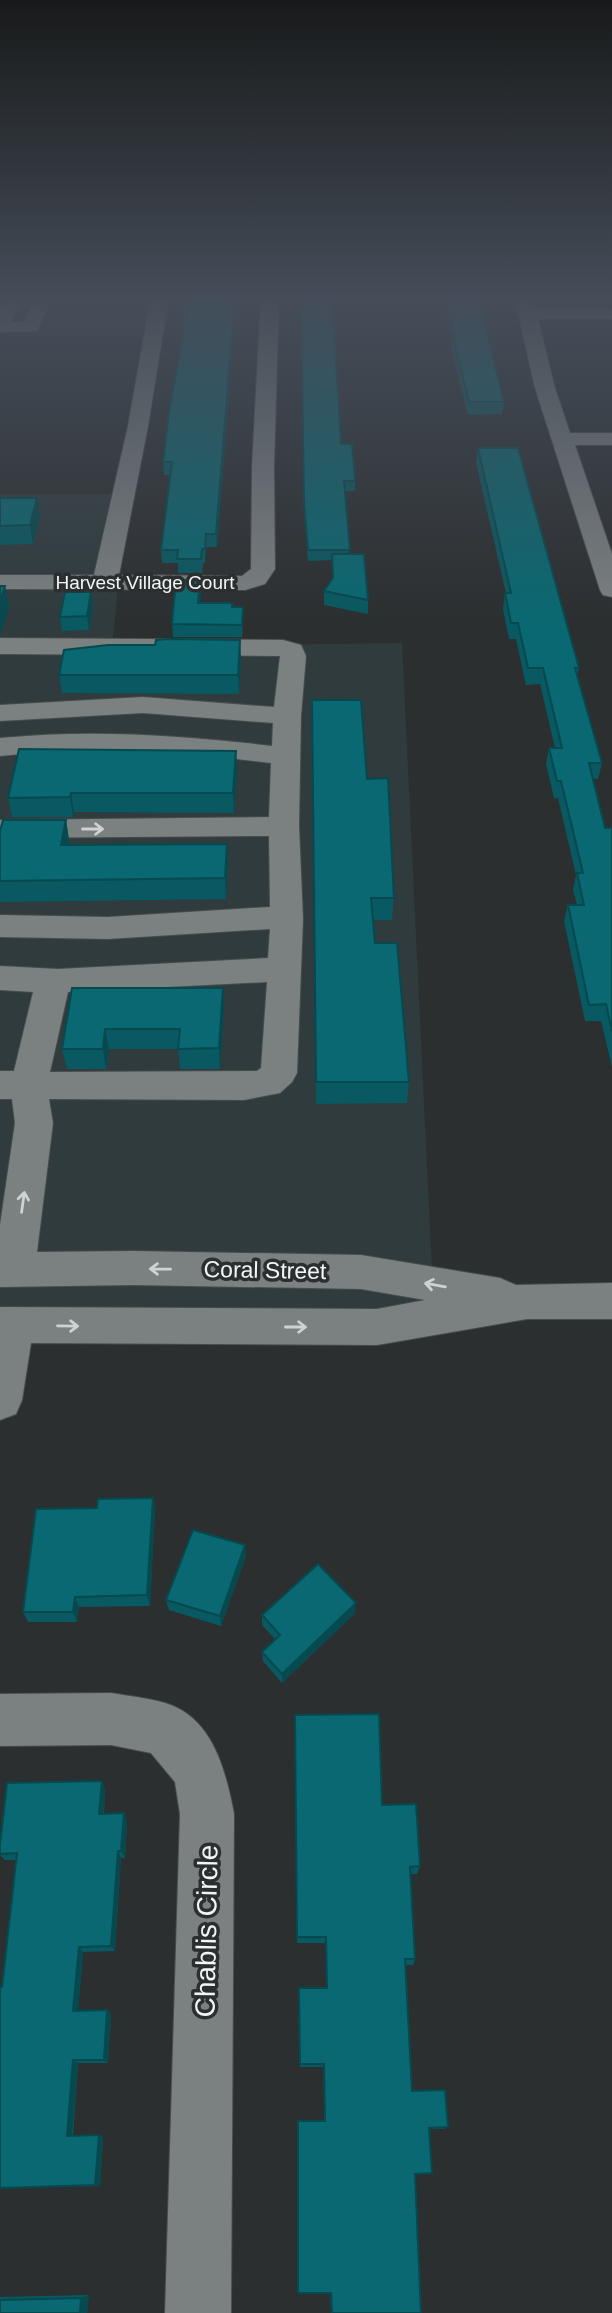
<svg xmlns="http://www.w3.org/2000/svg" width="612" height="2313" font-family="Arial,sans-serif">
<style>
.built{fill:#303b3d}
.lines{fill:none;stroke-linecap:round;stroke-linejoin:round}
.minor-casing{stroke:#494c4d;stroke-width:2}
.minor{fill:#7b8080;fill-rule:evenodd}
.wall{fill:#085961}
.shaded-wall{fill:#06494f}
.building{fill:#096871;stroke:#06494f;stroke-width:2}
.oneway{stroke:#ced2d2}
.labels{text-anchor:middle;stroke-width:7;stroke-linejoin:round;paint-order:stroke}
.far-street-label{font-size:19px;fill:#f2f5f5;stroke:#2c2f30}
.street-label{font-size:23px;fill:#f2f5f5;stroke:#2c2f30}
.near-street-label{font-size:28px;fill:#f2f5f5;stroke:#2c2f30}
</style>
<rect width="100%" height="100%" fill="#2c2f30"/>
<!-- built -->
<g class="built">
<polygon points="0,296 153,296 144,337 0,335"/>
<polygon points="0,494 114,494 96,577 0,577"/>
<polygon points="0,586 118,587 112,647 402,643 432,1271 0,1257"/>
<polygon points="0,1283 360,1285 433,1298 375,1313 0,1311"/>
</g>
<g class="lines">
<defs>
<g id="minor">
<polygon points="4,296 22,296 11,322 24,322 33,303 45,303 48,307 37,331 0,332 0,306"/>
<polygon points="151,296 169,296 148,426 119,575 242,576 251,569 252,467 261,296 279,296 274,467 275,569 265,584 245,590 0,589 0,575 94,575 128,426"/>
<polygon points="514,296 532,296 535,309 612,309 612,319 538,319 555,388 570,433 612,433 612,445 575,445 612,554 612,597 603,595 600,590 535,388"/>
<path d="M0,638L283,640L301,645L306,656L301,716L299,826L303,919L297,1073L292,1082L280,1093L244,1100L49,1099L53,1123L37,1252L134,1251L361,1255L500,1278L516,1285L612,1283V1319H527L377,1345L31,1343L22,1400L16,1414L0,1420V1307L377,1309L425,1300L361,1289L134,1285L0,1287V1225L15,1123L12,1099H0V1071H14L33,992L0,990V966L58,969L268,958L270,929L108,939L0,937V915L108,917L270,907L269,836L0,838V820L269,817L271,763C181,752 91,746 0,756V738C91,729 181,735 272,746L273,723L143,713L0,721V705L143,697L274,707L280,656L0,654ZM267,982L261,1068L257,1071L50,1072L68,992Z"/>
<path d="M111,1693C129,1696 148,1698 165,1703C213,1717 226,1772 234,1814L231,2313H165L180,1814L175,1782L151,1753L111,1745L0,1746V1694Z"/>
</g>
</defs>
<!-- minor casing -->
<use href="#minor" class="minor-casing"/>
<!-- minor -->
<use href="#minor" class="minor"/>
</g>
<!-- wall -->
<g class="wall">
<polygon points="187,296 237,296 217,547 206,547 205,563 203,563 202,573 178,573 178,563 162,563 161,550 170,475 164,475 163,462 182,340"/>
<polygon points="301,296 341,444 355,481 355,491 345,491 349,554 368,600 368,614 324,605 324,591 332,580 332,560 308,561 304,512"/>
<polygon points="444,296 483,296 482,304 480,304 504,402 502,414 468,415 451,346 451,336 443,300"/>
<rect x="582" y="296" width="30" height="2"/>
<polygon points="478,448 579,668 577,675 602,763 598,779 592,779 605,828 612,828 612,1067 601,1021 585,1021 564,921 568,905 577,905 573,890 576,875 558,798 554,798 546,764 549,748 555,748 540,684 526,685 516,639 509,639 503,609 505,593 506,593 476,463"/>
<polygon points="0,498 37,498 40,517 33,544 0,545"/>
<polygon points="200,580 200,603 233,607 243,619 242,637 173,637 172,624"/>
<polygon points="91,592 93,606 89,630 62,631 60,617"/>
<polygon points="241,658 239,694 62,693 59,675"/>
<polygon points="312,700 367,779 394,898 392,920 373,920 375,943 409,1082 407,1103 316,1104"/>
<polygon points="237,770 234,813 74,812 73,817 12,817 8,798"/>
<polygon points="66,820 69,840 69,845 227,844 228,864 226,899 0,902 0,831"/>
<polygon points="72,988 223,988 224,1008 220,1069 180,1069 178,1049 109,1049 106,1069 67,1069 62,1049"/>
<polygon points="153,1498 155,1510 150,1606 79,1607 77,1622 28,1622 23,1612 97,1508"/>
<polygon points="246,1556 221,1626 169,1610 166,1600"/>
<polygon points="355,1613 282,1683 263,1661 262,1652 275,1639 262,1625 262,1615"/>
<polygon points="295,1715 382,1805 420,1866 417,1874 410,1874 415,1959 413,1965 405,1965 412,2091 448,2127 444,2129 429,2129 415,2174 421,2313 331,2313 323,2067 300,2067 299,1988 327,1988 326,1943 297,1943"/>
<polygon points="102,1781 105,1789 104,1813 127,1820 125,1858 121,1858 115,1951 83,1952 78,2011 107,2010 111,2014 108,2063 78,2063 73,2136 99,2135 103,2137 100,2186 0,2188 2,1987 16,1860 5,1860 0,1855 0,1845"/>
<polygon points="89,2295 87,2313 0,2313 0,2297"/>
</g>
<!-- shaded-wall -->
<g class="shaded-wall">
<polygon points="235,296 237,296 217,547 216,534"/>
<polygon points="37,498 40,517 33,544 30,525"/>
<polygon points="206,534 206,547 205,563 205,549"/>
<polygon points="200,580 201,592 199,615 198,603"/>
<polygon points="5,586 9,606 0,635 0,603"/>
<polygon points="91,592 93,606 89,630 87,616"/>
<polygon points="240,640 241,658 239,694 238,675"/>
<polygon points="236,751 237,770 234,813 233,793"/>
<polygon points="71,793 74,812 73,817 70,797"/>
<polygon points="66,820 69,840 65,865 61,845"/>
<polygon points="227,844 228,864 226,899 225,878"/>
<polygon points="223,988 224,1008 220,1069 219,1048"/>
<polygon points="105,1029 109,1049 106,1069 103,1049"/>
<polygon points="153,1498 155,1510 150,1606 147,1595"/>
<polygon points="245,1545 246,1556 221,1626 220,1616"/>
<polygon points="75,1597 79,1607 77,1622 73,1612"/>
<polygon points="356,1603 355,1613 282,1683 282,1674"/>
<polygon points="102,1781 105,1789 103,1821 99,1814"/>
<polygon points="124,1813 127,1820 125,1858 121,1851"/>
<polygon points="118,1851 121,1858 115,1951 111,1946"/>
<polygon points="79,1947 83,1952 78,2015 73,2011"/>
<polygon points="107,2010 111,2014 108,2063 104,2060"/>
<polygon points="73,2060 78,2063 72,2137 67,2136"/>
<polygon points="99,2135 103,2137 100,2186 95,2185"/>
<polygon points="89,2295 87,2313 80,2313 81,2298"/>
</g>
<!-- building -->
<g class="building">
<polygon points="187,296 235,296 216,534 206,534 205,549 202,549 201,559 177,559 178,550 161,550 172,462 163,462 169,413 182,340"/>
<polygon points="301,296 332,296 341,444 352,444 355,481 344,481 350,550 308,550 304,501"/>
<polygon points="446,296 478,296 504,402 469,402 452,334 455,334"/>
<polygon points="478,448 518,448 579,668 575,668 602,763 589,763 605,828 612,828 612,1031 606,1004 589,1005 568,905 584,905 577,873 583,873 561,781 557,781 549,748 562,748 543,668 528,668 518,623 511,623 505,593 511,593"/>
<polygon points="0,498 37,498 30,525 0,526"/>
<polygon points="332,554 364,554 368,600 324,591 333,578"/>
<polygon points="176,580 200,580 198,603 232,603 232,607 243,607 242,625 172,624"/>
<polygon points="0,586 5,586 0,603"/>
<polygon points="65,592 91,592 87,616 60,617"/>
<polygon points="169,639 240,640 238,675 59,675 64,650 108,645 155,645 156,640"/>
<polygon points="312,700 361,700 367,779 388,778 394,898 371,898 375,943 397,943 409,1082 316,1082"/>
<polygon points="19,749 236,751 233,793 71,793 70,797 8,798"/>
<polygon points="3,820 66,820 61,845 227,844 225,878 0,881 0,831"/>
<polygon points="72,988 223,988 219,1048 178,1049 180,1029 105,1029 103,1049 62,1049"/>
<polygon points="153,1498 147,1595 75,1597 73,1612 23,1612 36,1509 97,1508 98,1499"/>
<polygon points="193,1530 245,1545 220,1616 166,1600"/>
<polygon points="318,1564 356,1603 282,1674 262,1652 280,1635 262,1615"/>
<polygon points="379,1714 382,1805 416,1804 420,1866 410,1867 415,1959 405,1959 412,2091 445,2090 448,2127 429,2128 432,2173 415,2174 421,2313 332,2313 331,2293 298,2293 298,2121 325,2121 324,2064 300,2064 299,1988 327,1988 326,1937 297,1937 295,1715"/>
<polygon points="102,1781 99,1814 124,1813 121,1851 118,1851 111,1946 79,1947 73,2011 107,2010 104,2060 73,2060 67,2136 99,2135 95,2185 0,2188 0,1987 2,1987 17,1853 0,1854 0,1845 7,1783"/>
<polygon points="81,2298 80,2313 0,2313 0,2300"/>
</g>
<!-- one-way arrows -->
<defs><path id="oneway-shaft" d="M-6 0H5M1.5-3L5.5 0L1.5 3" fill="none" stroke-width="1.6" stroke-linecap="round" stroke-linejoin="round" transform="scale(1.75)"/></defs>
<g class="oneway">
<use href="#oneway-shaft" transform="translate(93 829)"/>
<use href="#oneway-shaft" transform="translate(23 1202) rotate(-82)"/>
<use href="#oneway-shaft" transform="translate(160 1269) rotate(-179)"/>
<use href="#oneway-shaft" transform="translate(435 1285) rotate(-170)"/>
<use href="#oneway-shaft" transform="translate(68 1326) rotate(1)"/>
<use href="#oneway-shaft" transform="translate(296 1327)"/>
</g>
<!-- sky -->
<linearGradient id="sky" x2="0" y2="1"><stop stop-color="#181a1a"/><stop offset="0.48" stop-color="#454d59"/><stop offset="1" stop-color="#454d59" stop-opacity="0"/></linearGradient>
<rect width="612" height="620" fill="url(#sky)"/>
<g class="labels">
<!-- far-street labels -->
<g class="far-street-label">
<text x="145" y="589">Harvest Village Court</text>
</g>
<!-- street labels -->
<g class="street-label">
<text transform="translate(265 1270) rotate(1)" y="8">Coral Street</text>
</g>
<!-- near-street labels -->
<g class="near-street-label">
<text transform="translate(206 1931) rotate(-89)" y="10">Chablis Circle</text>
</g>
</g>
</svg>
